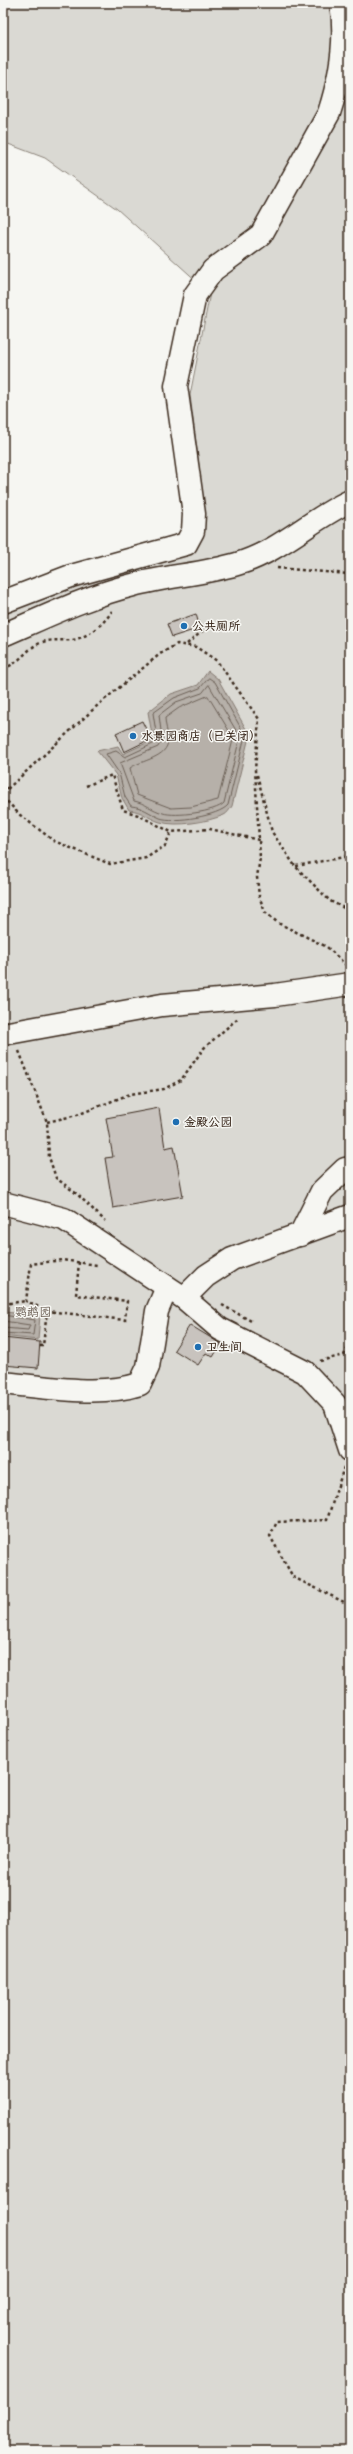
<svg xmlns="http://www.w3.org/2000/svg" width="353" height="2454" font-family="Sriracha,'LXGW WenKai TC',sans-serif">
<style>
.green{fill:#dad9d3;stroke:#8a8278}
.water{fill:#b6b0a9;stroke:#857a71}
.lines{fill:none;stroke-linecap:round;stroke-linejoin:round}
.shore{stroke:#6c6056;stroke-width:1}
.building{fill:#c8c3be;stroke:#3b2a1e}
.minor-casing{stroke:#3b2a1e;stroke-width:25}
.path{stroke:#3b2a1e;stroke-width:2.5;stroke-dasharray:3 3;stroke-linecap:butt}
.minor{stroke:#f6f6f2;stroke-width:22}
.poi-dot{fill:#1f6fb2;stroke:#f6f6f2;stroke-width:1.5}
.labels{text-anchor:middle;stroke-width:3;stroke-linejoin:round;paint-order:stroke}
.poi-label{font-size:12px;font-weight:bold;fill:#3b2a1e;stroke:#f6f6f2;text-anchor:start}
.park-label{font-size:12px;fill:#63564b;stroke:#f6f6f2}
</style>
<rect width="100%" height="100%" fill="#f6f6f2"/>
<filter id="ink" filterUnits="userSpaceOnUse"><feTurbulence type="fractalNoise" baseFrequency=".025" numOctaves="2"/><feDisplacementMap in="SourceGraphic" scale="8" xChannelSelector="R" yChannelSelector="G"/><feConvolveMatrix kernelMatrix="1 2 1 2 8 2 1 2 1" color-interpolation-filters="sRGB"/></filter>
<g filter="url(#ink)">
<!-- green -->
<polygon class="green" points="3,3 350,3 350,2451 3,2451 3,615 76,582 196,549 205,513 190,395 210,293 117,209 45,158 3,142"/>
<!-- water -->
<g class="water">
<path d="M208,671L218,679L246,729L248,741L232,806C230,809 227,814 224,815C207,822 177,827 160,822C147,818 143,811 129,810L122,798L116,775L97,751L118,746L123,754L153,740L148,712L171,694L198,685Z"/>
<polygon points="3,1312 40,1315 38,1340 3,1336"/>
</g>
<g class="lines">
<!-- shore -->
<g class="shore">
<path d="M209,678L215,682L242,730L244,740L228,805C219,816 174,823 160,818C149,813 143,807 131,806L125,797L119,773L106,754L116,751L125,757L155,743L157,739L153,713L174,698L200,688Z"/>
<path d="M209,685L237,732L239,741L224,803C216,812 175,817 163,813C152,810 145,803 134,801L120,763L158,747L162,739L159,715L176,702L202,693Z"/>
<path d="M208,696L231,734L233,740L218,800L191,807L171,808L137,795L130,768C141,760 168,758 168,740C168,732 165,725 165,718L179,708Z"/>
<polyline points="3,1315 35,1320 33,1335 3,1333"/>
<polyline points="3,1321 30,1325 28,1330 3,1328"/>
</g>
</g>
<!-- building -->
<g class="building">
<polygon points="196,614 200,628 172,637 167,624"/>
<polygon points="142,721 151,739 124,752 116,733"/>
<polygon points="159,1108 165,1148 174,1146 183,1196 113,1208 105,1158 113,1157 106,1118"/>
<polygon points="190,1325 221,1344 213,1357 206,1353 198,1365 174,1350"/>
<polygon points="3,1338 40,1342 38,1368 3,1365"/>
</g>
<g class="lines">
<defs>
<g id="minor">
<path d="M3,602L71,576L186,544L193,531L194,514L176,386L195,295L213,270L261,235L329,113C340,79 347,39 341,3"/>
<path d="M3,635C45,617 88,596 133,585C167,576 203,574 237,564C279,552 311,519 350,501"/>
<polyline points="3,1034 162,1005 275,995 350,984"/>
<polyline points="3,1203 64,1219 184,1298 220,1329 305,1372 335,1404 350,1450"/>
<polyline points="300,1235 322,1191 345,1169 350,1168"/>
<polyline points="184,1298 206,1276 232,1259 350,1216"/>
<path d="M3,1383C45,1387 100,1397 140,1384L148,1367L157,1311L167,1287"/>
</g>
</defs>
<!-- minor casing -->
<use href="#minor" class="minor-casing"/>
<!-- path -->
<g class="path">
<polyline points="277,568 350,574"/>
<polyline points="187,644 206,628"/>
<path d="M3,668C18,665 24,652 36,645C48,638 59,641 72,640C87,638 105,623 112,611"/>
<polyline points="257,775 272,832 295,866 330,901 350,911"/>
<polyline points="3,782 7,789"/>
<polyline points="86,786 112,775 123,810 138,815 171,832 210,829 259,840"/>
<polyline points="3,793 98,705 160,654 177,644 196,647 217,661 259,719 255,770 260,858 257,877 259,896 265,912 278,923 327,947 347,966"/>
<polyline points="3,797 20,815 54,841 110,864 146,858 165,846 171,832"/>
<polyline points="296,866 350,856"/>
<polyline points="19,1051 47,1122 49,1157 56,1178 77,1194 105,1221"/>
<polyline points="47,1122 77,1115 130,1094 164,1089 181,1080 204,1048 238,1018"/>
<polyline points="79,1262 76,1295 127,1301 125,1320 47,1311 26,1301 31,1264 62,1260 97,1265"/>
<polyline points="3,1304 26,1301"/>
<polyline points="222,1305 253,1322"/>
<polyline points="40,1346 43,1346 47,1311"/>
<polyline points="320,1361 344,1355 350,1344"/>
<polyline points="344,1467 327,1520 277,1522 270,1536 293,1577 350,1605"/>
</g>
<!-- minor -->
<use href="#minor" class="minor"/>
</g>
</g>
<!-- markers -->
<g class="poi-dot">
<circle cx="184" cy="626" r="4"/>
<circle cx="133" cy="736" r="4"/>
<circle cx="176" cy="1122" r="4"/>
<circle cx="198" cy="1347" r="4"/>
</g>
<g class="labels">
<!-- poi labels -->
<g class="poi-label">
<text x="192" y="630">公共厕所</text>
<text x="141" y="740">水景园商店（已关闭）</text>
<text x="184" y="1126">金殿公园</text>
<text x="206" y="1351">卫生间</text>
</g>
<!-- park labels -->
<g class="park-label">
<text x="33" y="1316">鹦鹉园</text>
</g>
</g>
<!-- margin -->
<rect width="353" height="2454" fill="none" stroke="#f6f6f2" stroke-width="16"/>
<rect x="8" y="8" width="337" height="2438" fill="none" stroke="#3b2a1e" stroke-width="1.5" filter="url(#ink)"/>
</svg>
